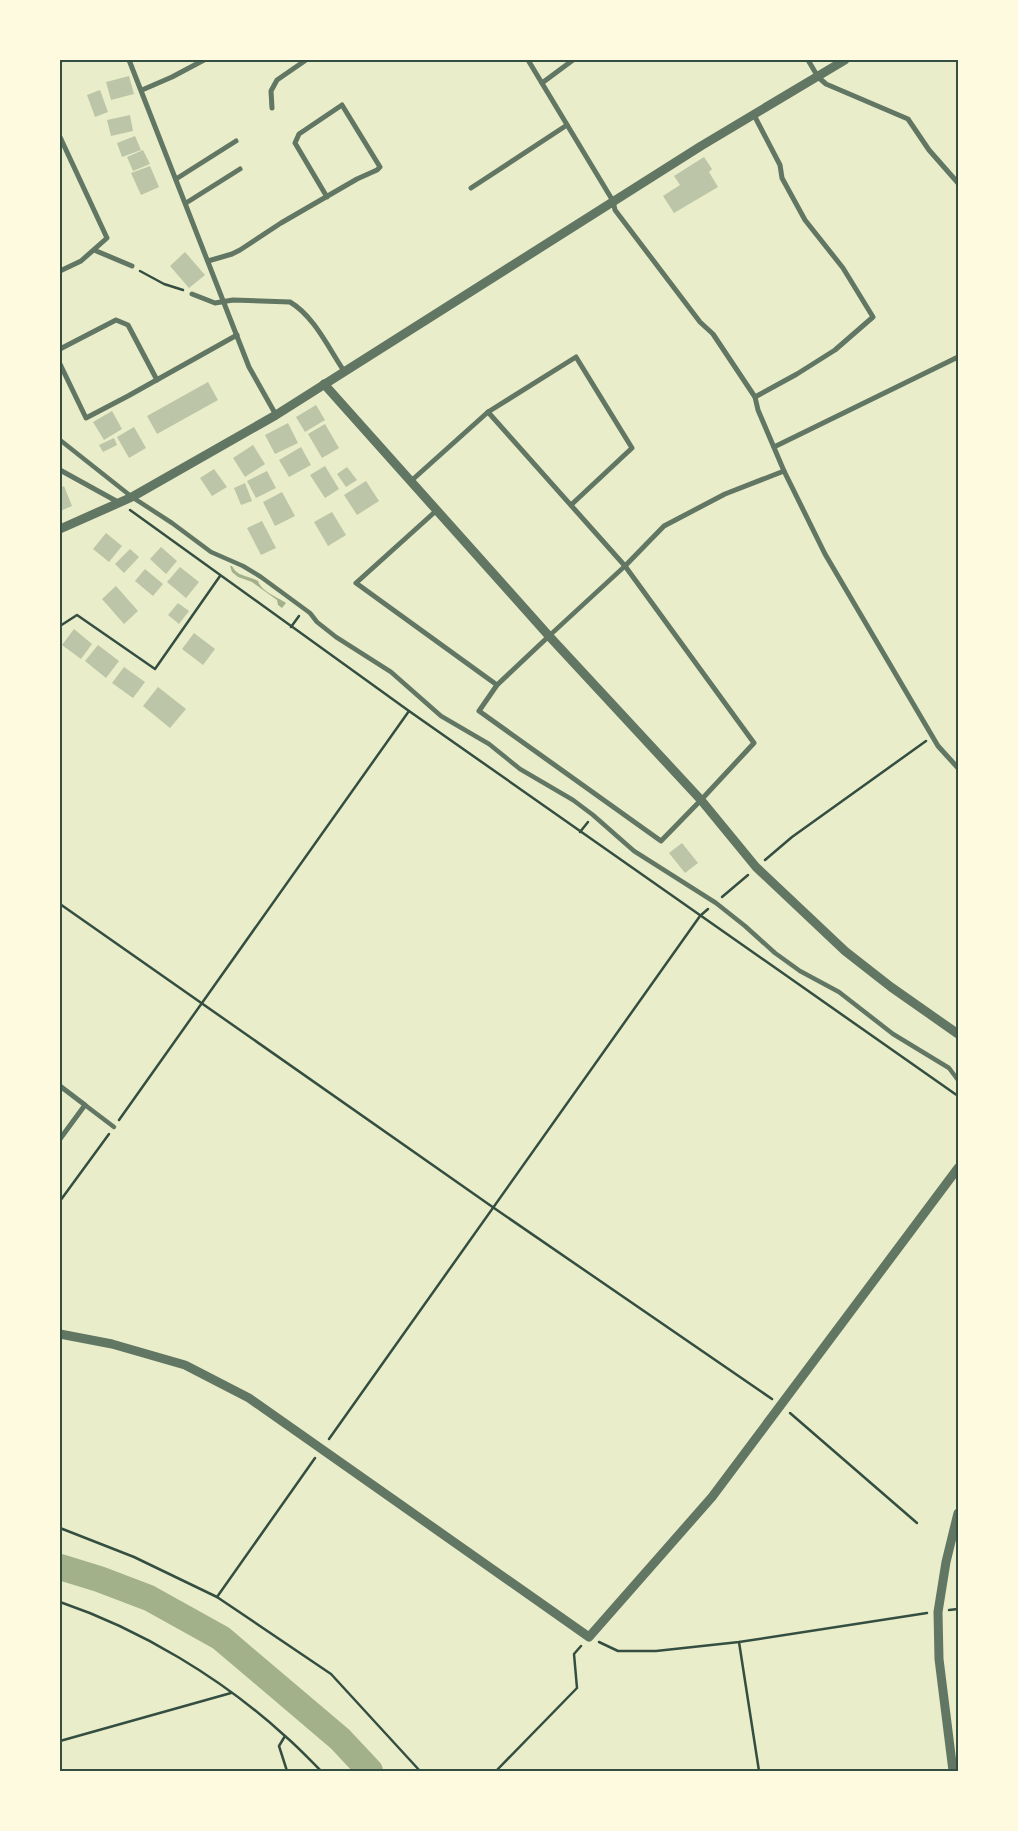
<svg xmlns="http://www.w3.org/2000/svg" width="1018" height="1831" font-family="Cabin,sans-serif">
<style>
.water{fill:#a3b18a}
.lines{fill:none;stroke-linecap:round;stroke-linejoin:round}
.river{stroke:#a3b18a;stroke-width:26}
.building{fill:#bcc5a7}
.path{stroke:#344e41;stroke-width:2.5}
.pedestrian{stroke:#617663;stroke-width:4.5}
.minor{stroke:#617663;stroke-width:5}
.tertiary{stroke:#617663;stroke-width:9}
.neatline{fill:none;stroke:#344e41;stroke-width:2}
</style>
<rect width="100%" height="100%" fill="#e9edc9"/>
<!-- water -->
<path class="water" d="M230,566H232C237,577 248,575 258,581C261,591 277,597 286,603L282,608L278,605L277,600L252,582L238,577L232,572Z"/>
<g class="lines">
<!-- river -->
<polyline class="river" points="60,1567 99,1579 149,1598 221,1638 340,1739 370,1771"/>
</g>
<!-- building -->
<g class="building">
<polygon points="129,76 134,94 111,100 106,82"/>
<polygon points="100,90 108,112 95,117 87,95"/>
<polygon points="130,115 133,131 111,136 107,120"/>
<polygon points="135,136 141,150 122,157 117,143"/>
<polygon points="143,150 150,164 133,171 127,157"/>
<polygon points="704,157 712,169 709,172 718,187 674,213 663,196 680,185 674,176"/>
<polygon points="150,166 159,187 141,195 131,173"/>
<polygon points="185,252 205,275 189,288 170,266"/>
<polygon points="208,382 218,400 157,434 147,416"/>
<polygon points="316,405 325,420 305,432 296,417"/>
<polygon points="112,411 122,429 104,440 93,422"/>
<polygon points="288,423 298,443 275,454 265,435"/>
<polygon points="325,424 339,448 322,458 308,434"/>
<polygon points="134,427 146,448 129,458 117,437"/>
<polygon points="114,438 117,445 103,452 99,445"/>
<polygon points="253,445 265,464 245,477 233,458"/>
<polygon points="301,447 311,465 289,477 279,460"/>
<polygon points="325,466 339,489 325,498 310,475"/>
<polygon points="347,467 357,480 346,487 337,474"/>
<polygon points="214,469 227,487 212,496 200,478"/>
<polygon points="267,471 276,488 256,498 247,481"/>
<polygon points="366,481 379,501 357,515 344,495"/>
<polygon points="245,483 252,501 241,505 234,488"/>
<polygon points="64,486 72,506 60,511 60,488"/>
<polygon points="282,492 295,516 275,526 263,502"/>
<polygon points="332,512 346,535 328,546 314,522"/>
<polygon points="262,521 276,548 261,555 247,528"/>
<polygon points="106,533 122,546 109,562 93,549"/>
<polygon points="161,547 177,561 166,574 150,559"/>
<polygon points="130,549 139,557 124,573 115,564"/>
<polygon points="180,567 199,582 186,598 167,582"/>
<polygon points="145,569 163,584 153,596 135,581"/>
<polygon points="116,586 138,611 124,624 102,599"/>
<polygon points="178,603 189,611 179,624 168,615"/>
<polygon points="74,629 92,644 81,659 62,645"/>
<polygon points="194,633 215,649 203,665 182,649"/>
<polygon points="98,645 119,661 106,678 85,661"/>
<polygon points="124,667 145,682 133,698 112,683"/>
<polygon points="158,687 186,709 170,728 143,706"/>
<polygon points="682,843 698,863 685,873 669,853"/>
</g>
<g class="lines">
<!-- path -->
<g class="path">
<polyline points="140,271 164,284 183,290"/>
<polyline points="130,510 409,711 958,1096"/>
<polyline points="60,626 77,615 155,669 220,576"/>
<polyline points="291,627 299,616"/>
<polyline points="580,832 588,822"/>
<polyline points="765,860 792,837 926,741"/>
<polyline points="722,897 748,875"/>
<polyline points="60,904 494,1208 772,1399"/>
<polyline points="119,1120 409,711"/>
<polyline points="60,1201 109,1134"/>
<polyline points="790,1413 917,1523"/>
<polyline points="329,1439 700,916 708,909"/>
<polyline points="60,1528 134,1557 217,1597 331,1674 420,1771"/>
<polyline points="217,1597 315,1458"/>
<path d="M60,1602C140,1629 223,1679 285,1736C298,1747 309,1759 321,1771"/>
<polyline points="949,1610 958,1609"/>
<polyline points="599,1642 618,1651 656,1651 739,1642 927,1613"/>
<polyline points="739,1642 759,1771"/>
<polyline points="285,1736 279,1746 287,1771"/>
<polyline points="60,1741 231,1693"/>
<polyline points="496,1771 577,1688 574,1654 581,1646"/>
</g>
<!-- pedestrian -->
<g class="pedestrian">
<polyline points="60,440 132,497 172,523 211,552 243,566 261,577 310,613 317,622 336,637 391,672 441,716 489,744 520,769 573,800 593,815 634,851 716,903 745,926 775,953 800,971 839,992 893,1034 949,1068 958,1080"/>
<polyline points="549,636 625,566"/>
<polyline points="85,1105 114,1127"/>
</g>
<!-- minor -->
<g class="minor">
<polyline points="129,60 249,367 276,415"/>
<polyline points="528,60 613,201 615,210 700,322 713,334 755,397 758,410 784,471 825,554 938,746 958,768"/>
<polyline points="808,60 818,77 826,84 908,119 929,150 958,183"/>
<polyline points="60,61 61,60"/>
<polyline points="542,83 573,60"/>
<polyline points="142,90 172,77 204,60"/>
<polyline points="272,108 271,91 277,80 306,60"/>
<polyline points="754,115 780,165 782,178 805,220 843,268 873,317 835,350 797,374 755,397"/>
<polyline points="60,137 107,238 81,261 60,271"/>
<polyline points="176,179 236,141"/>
<polyline points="471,188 567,125"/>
<polyline points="186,203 240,169"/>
<polyline points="94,250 132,266"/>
<polyline points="208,261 232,254 240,250 281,223 357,179 377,170 380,167 342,105 299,134 295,143 327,197"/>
<path d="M192,294L215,303L233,300L290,302C314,316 329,349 344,371"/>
<polyline points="60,349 116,320 128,325 157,380"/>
<polyline points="60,364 86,418 128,396 237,335"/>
<polyline points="488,412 576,357 632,448 571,505"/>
<polyline points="774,447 958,357"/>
<polyline points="60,470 118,502"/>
<polyline points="411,481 488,412 625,566 754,743 701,800 661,841 479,711 497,685 356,583 437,510"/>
<polyline points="625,566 664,526 725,494 784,471"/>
<polyline points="497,685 549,636"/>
<polyline points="60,1086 85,1105 60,1139"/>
</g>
<!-- tertiary -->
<g class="tertiary">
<polyline points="324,384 549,636 701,800 756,867 845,951 891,987 958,1034"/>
<polyline points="60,529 132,497 276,415 701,146 845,60"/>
<polyline points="60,1334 112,1344 185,1365 249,1398 589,1637 712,1497 958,1168"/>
<polyline points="953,1771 939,1659 938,1612 946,1562 958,1513"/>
</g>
</g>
<!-- border -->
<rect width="1018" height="1831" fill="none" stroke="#fefae0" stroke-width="122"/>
<rect x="61" y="61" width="896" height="1709" class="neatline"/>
</svg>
